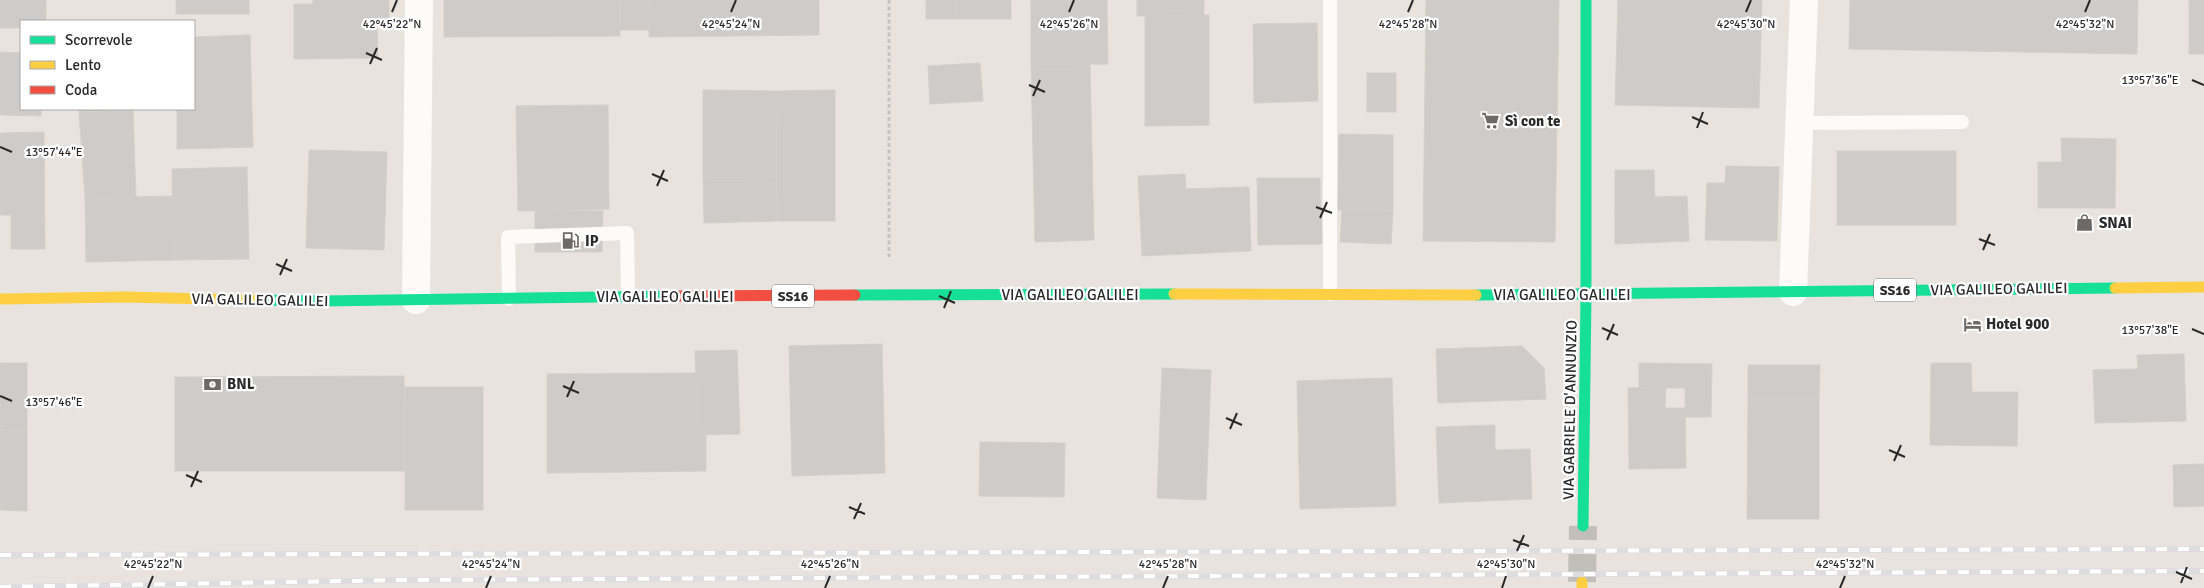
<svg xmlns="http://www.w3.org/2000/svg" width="2204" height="588" font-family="Signika,sans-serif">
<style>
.building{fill:#cecbc8;stroke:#d3cfca}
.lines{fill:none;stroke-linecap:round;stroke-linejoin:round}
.secondary-tunnel{stroke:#c2beba;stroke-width:28;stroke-dasharray:28 14;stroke-linecap:butt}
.path{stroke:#c4c4c3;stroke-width:3;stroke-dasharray:4 2.5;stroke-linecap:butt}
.lane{stroke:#fcfbfa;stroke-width:14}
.street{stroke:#fcfbfa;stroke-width:28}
.fast{stroke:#16e098;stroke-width:11}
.slow{stroke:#ffcf43;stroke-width:11}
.jam{stroke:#f24e42;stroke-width:11}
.rail-casing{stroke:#dddcde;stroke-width:5.5}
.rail{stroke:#fff;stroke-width:4;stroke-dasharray:11;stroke-linecap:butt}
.ticks{fill:none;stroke:#292929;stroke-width:2}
.labels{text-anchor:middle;stroke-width:4.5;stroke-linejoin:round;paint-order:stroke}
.shield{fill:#fff;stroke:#696969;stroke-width:1}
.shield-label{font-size:14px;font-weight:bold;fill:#292929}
.poi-label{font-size:15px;font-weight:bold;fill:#292929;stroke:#fff;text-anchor:start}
.street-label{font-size:15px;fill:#292929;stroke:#fff}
.ticks-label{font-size:12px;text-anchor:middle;fill:#292929;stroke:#fff;stroke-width:4.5;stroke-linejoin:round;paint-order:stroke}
</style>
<rect width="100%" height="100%" fill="#e8e3de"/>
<!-- building -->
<g class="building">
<polygon points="0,0 46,0 46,21 21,21 21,28 0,28"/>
<rect x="176" y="0" width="73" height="14"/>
<polygon points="313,0 389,0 389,22 377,23 378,58 294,59 294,4 313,4"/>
<polygon points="444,0 620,0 620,36 444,37"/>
<rect x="620" y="0" width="29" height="30"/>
<polygon points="649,0 819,0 819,35 649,37"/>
<rect x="926" y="0" width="31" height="19"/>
<rect x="957" y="0" width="54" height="19"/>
<polygon points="1031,0 1107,0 1108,64 1031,65"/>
<rect x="1137" y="0" width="67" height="16"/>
<polygon points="1426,0 1559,0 1555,242 1423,241"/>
<polygon points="1618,0 1762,0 1759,108 1615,105"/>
<polygon points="1850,0 2138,0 2137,54 1849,49"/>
<rect x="2189" y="0" width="15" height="54"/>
<polygon points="1209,15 1209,125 1145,126 1145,16"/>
<polygon points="1317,23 1318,101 1254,103 1253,24"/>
<polygon points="250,35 253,147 177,149 177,109 194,109 194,37"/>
<polygon points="0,52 21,53 21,109 41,109 41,116 0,115"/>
<polygon points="980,63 983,101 930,104 928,66"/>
<polygon points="1090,64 1094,240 1035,242 1031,65"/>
<rect x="1367" y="73" width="29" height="39"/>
<polygon points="703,90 776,91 776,177 703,178"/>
<polygon points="835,90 835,221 777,221 776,91"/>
<polygon points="608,105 609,209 518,211 516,106"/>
<polygon points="79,109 133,109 133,110 79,112"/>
<polygon points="133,110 136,197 85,198 79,112"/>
<polygon points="44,132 45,249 11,249 11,215 0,215 0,133"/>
<polygon points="1339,134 1393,135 1393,211 1338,210"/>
<polygon points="2061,138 2116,139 2115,208 2038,208 2038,162 2062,162"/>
<polygon points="309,150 387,152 384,250 306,248"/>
<rect x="1837" y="151" width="119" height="74"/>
<polygon points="1726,166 1779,167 1777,241 1705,240 1707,183 1725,183"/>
<polygon points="247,167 249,259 173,260 172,169"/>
<polygon points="1615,170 1654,170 1655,209 1615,209"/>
<polygon points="1185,174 1186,189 1249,187 1251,251 1142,256 1138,176"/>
<polygon points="776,177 777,221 704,223 703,178"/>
<polygon points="1257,178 1320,178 1322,244 1258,245"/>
<polygon points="173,196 173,260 86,262 85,198"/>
<polygon points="1687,196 1689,241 1615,244 1615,209 1655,209 1654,197"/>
<polygon points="535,210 603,211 602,252 535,252"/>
<polygon points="1342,210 1393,211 1391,244 1340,242"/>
<polygon points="882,344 885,473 792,476 789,346"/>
<polygon points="1522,346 1544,368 1546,399 1438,403 1436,349"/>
<polygon points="737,350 740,434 697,435 695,351"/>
<polygon points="2184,354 2186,421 2095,423 2093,370 2138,369 2137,355"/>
<rect x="0" y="363" width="27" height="67"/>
<polygon points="1639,363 1712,364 1711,417 1685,417 1685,388 1639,388"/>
<polygon points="1931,363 1971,363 1972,392 2018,392 2017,446 1930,445"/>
<polygon points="1748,365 1820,365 1819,398 1748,398"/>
<polygon points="1162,368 1211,370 1206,500 1157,498"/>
<polygon points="696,373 697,435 706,435 706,471 547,473 547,374"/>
<polygon points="404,376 405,471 175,471 175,377"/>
<polygon points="1392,378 1396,506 1300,509 1297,381"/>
<rect x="405" y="387" width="78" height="123"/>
<polygon points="1666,387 1665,408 1685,408 1686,468 1629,469 1628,388"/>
<polygon points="1748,398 1819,398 1819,519 1747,519"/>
<polygon points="1495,425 1495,450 1530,449 1532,499 1439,503 1436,427"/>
<polygon points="0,430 27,430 27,511 0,510"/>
<polygon points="980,442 1065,443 1064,497 979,496"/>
<polygon points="2204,464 2204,506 2174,507 2173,465"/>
</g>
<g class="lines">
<!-- secondary-tunnel -->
<polyline class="secondary-tunnel" points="1582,582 1583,526"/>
<!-- path -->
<polyline class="path" points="889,0 889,257"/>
<!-- lane -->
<g class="lane">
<polyline points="1799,123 1962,122"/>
<polyline points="1330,294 1330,0"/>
<polyline points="509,299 508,237 627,233 628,296"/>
</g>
<!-- street -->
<g class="street">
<polyline points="1793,292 1804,0"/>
<polyline points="416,300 419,0"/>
</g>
<!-- fast -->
<g class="fast">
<polyline points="855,295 1174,294"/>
<polyline points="1476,295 2115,288"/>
<polyline points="257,300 322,301 676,296"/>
<polyline points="1583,526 1586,295 1586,0"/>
</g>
<!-- slow -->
<g class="slow">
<polyline points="2115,288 2204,287"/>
<polyline points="1174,294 1476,295"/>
<polyline points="0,299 124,297 257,300"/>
<polyline points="1582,582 1582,588"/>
</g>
<!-- jam -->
<polyline class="jam" points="676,296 855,295"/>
<defs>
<g id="rail">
<polyline points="0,555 2204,549"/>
<polyline points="0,587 403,580 2204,571"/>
</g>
</defs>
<!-- rail casing -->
<use href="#rail" class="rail-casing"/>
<!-- rail -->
<use href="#rail" class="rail"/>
</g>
<!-- ticks -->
<path class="ticks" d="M392,12L397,0M731,12L736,0M1069,12L1074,0M1408,12L1413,0M1746,12L1751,0M2085,12L2090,0M366,53L382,60M370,64L377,48M2192,80L2204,85M1029,85L1045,92M1033,96L1040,80M1692,117L1708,124M1697,128L1703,112M0,147L12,152M652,174L668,181M657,186L664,170M1316,207L1332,213M1320,218L1327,202M1979,239L1995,245M1983,250L1990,234M276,264L292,271M280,275L287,259M939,296L955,303M944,308L951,291M1602,328L1618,335M2192,329L2204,334M1607,340L1614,324M563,386L579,393M0,396L12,401M567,397L574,381M1226,418L1242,425M1230,429L1237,413M1889,450L1905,457M1894,461L1901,445M186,475L202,482M191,487L198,471M849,507L865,514M854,519L861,503M1513,540L1529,546M1517,551L1524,535M2176,572L2192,579M2181,583L2187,567M148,588L153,576M486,588L491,576M825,588L830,576M1163,588L1168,576M1502,588L1506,576M1840,588L1845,576"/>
<!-- icons -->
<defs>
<symbol id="supermarket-bare" viewBox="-9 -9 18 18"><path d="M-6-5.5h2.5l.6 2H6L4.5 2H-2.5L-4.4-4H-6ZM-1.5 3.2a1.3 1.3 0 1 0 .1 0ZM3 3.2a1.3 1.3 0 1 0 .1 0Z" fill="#6c6a68" stroke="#fff" stroke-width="2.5" paint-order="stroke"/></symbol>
<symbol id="shop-bare" viewBox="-9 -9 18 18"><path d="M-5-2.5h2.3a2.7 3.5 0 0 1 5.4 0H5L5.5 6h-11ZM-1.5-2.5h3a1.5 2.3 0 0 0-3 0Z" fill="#6c6a68" stroke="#fff" stroke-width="2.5" paint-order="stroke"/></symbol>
<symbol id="fuel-bare" viewBox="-9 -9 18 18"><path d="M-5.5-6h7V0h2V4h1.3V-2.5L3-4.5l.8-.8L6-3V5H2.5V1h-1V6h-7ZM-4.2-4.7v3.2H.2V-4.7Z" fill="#6c6a68" stroke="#fff" stroke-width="2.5" paint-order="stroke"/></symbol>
<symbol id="hotel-bare" viewBox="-9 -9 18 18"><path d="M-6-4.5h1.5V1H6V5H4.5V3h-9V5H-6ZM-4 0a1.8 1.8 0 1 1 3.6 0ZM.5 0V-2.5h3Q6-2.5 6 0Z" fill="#6c6a68" stroke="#fff" stroke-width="2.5" paint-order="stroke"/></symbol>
<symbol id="bank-bare" viewBox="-9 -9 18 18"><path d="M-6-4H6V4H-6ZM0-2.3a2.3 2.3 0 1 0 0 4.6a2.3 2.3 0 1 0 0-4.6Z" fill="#6c6a68" stroke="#fff" stroke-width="2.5" paint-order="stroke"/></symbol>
</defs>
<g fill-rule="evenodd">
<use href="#supermarket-bare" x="1478" y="108" width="25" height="25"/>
<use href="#shop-bare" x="2072" y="210" width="25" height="25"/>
<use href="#fuel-bare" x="558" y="228" width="25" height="25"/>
<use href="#hotel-bare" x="1960" y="312" width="25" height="25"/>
<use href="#bank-bare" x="200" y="372" width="25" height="25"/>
</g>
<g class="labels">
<!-- shield labels -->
<g class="shield">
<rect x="1874" y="278.5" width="42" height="23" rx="4"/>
<rect x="772" y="284.5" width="42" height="23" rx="4"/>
</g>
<g class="shield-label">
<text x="1895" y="295">SS16</text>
<text x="793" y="301">SS16</text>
</g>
<!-- poi labels -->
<g class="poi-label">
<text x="1505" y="126">Sì con te</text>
<text x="2099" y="228">SNAI</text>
<text x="585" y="246">IP</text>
<text x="1986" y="329">Hotel 900</text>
<text x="227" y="389">BNL</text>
</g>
<!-- street labels -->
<g class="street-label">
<text transform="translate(1999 289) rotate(-1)" y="5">VIA GALILEO GALILEI</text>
<text x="1070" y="300">VIA GALILEO GALILEI</text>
<text x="1562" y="300">VIA GALILEO GALILEI</text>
<text x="665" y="302">VIA GALILEO GALILEI</text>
<text transform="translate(260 300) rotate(1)" y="5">VIA GALILEO GALILEI</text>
<text transform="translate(1570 410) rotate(-89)" y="5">VIA GABRIELE D'ANNUNZIO</text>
</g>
</g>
<g class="ticks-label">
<text x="392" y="28">42°45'22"N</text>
<text x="731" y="28">42°45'24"N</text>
<text x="1069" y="28">42°45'26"N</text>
<text x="1408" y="28">42°45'28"N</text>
<text x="1746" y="28">42°45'30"N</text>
<text x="2085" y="28">42°45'32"N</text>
<text x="2150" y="84">13°57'36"E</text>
<text x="54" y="156">13°57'44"E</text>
<text x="2150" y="334">13°57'38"E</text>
<text x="54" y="406">13°57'46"E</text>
<text x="153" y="568">42°45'22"N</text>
<text x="491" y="568">42°45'24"N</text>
<text x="830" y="568">42°45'26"N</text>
<text x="1168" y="568">42°45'28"N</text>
<text x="1506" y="568">42°45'30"N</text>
<text x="1845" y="568">42°45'32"N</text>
</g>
<!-- legend -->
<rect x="20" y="20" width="175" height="90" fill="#ffffff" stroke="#a9a9a9"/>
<rect x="30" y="36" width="25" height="8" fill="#16e098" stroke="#a9a9a9"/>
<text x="65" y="45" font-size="15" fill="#292929">Scorrevole</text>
<rect x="30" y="61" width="25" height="8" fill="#ffcf43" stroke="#a9a9a9"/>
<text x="65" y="70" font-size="15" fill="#292929">Lento</text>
<rect x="30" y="86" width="25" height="8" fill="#f24e42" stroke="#a9a9a9"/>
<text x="65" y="95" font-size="15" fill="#292929">Coda</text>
</svg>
